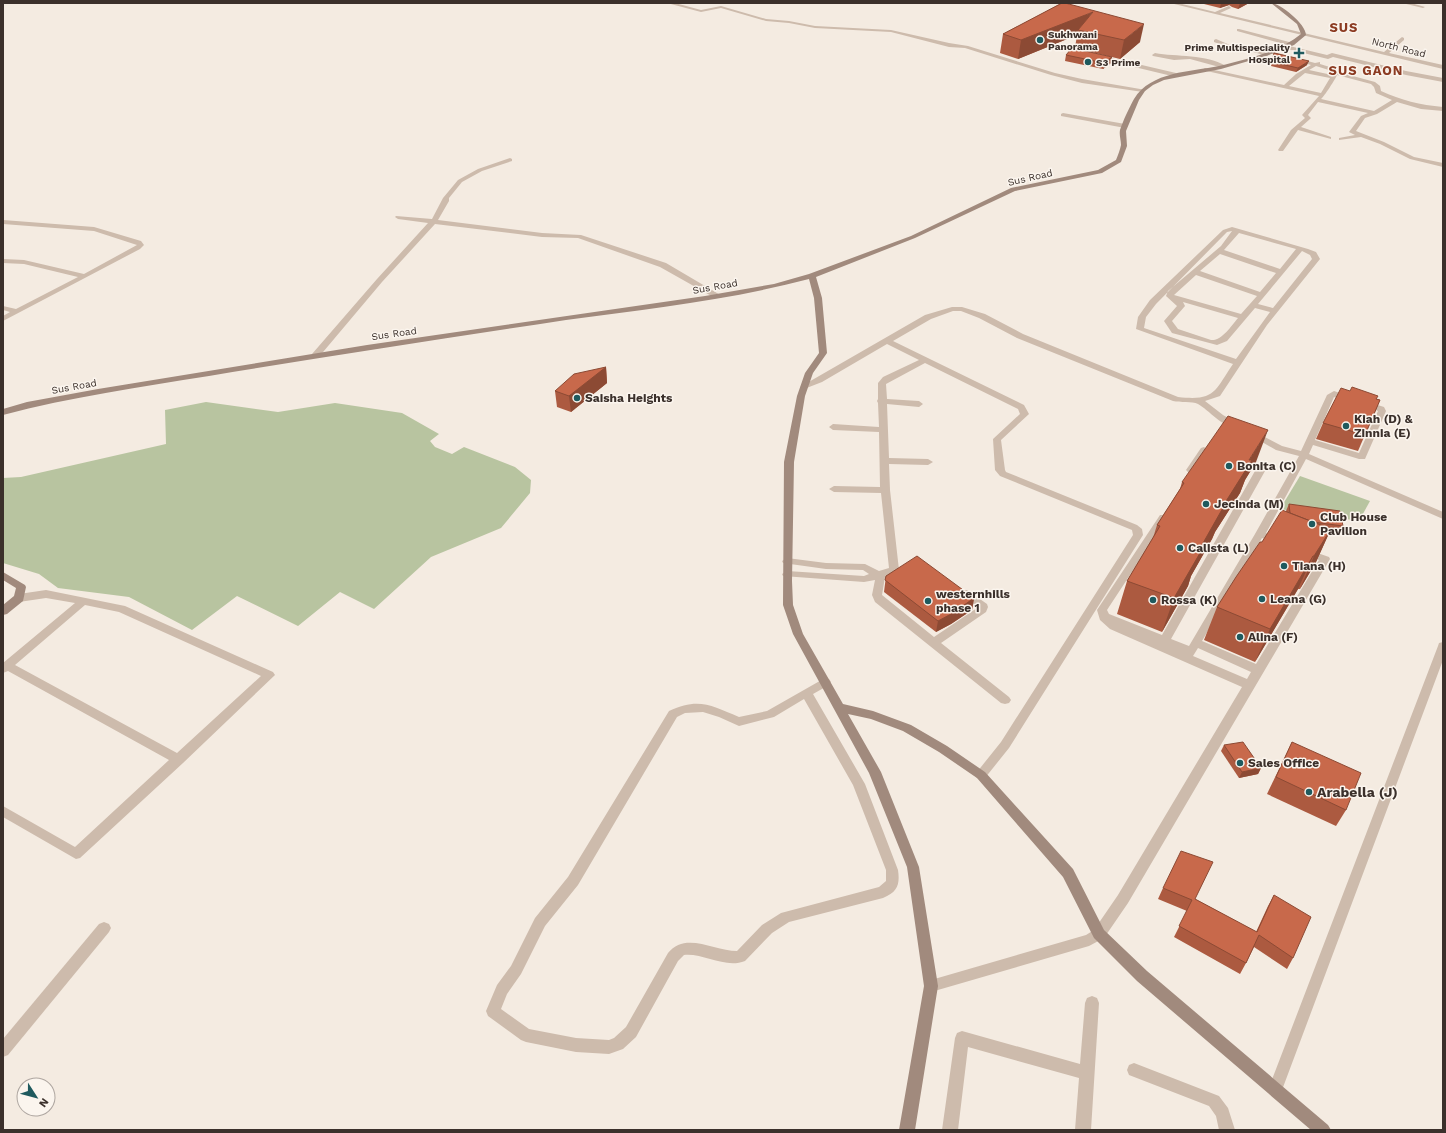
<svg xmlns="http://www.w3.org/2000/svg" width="1446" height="1133" font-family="'Work Sans',sans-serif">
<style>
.green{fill:#b8c4a0}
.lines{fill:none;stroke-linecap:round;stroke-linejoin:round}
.street{fill:#cdbbac;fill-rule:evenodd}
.secondary{fill:#a18a7d;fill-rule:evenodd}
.wall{fill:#ac5a40}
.shaded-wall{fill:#8c4a34}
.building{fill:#c8694b;stroke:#8c4a34}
.poi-dot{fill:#1f5a5e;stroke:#fbf5ee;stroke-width:1.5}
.labels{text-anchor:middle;stroke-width:3;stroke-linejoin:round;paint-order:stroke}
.far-poi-label{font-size:10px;font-weight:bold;fill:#3b302b;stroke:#fbf5ee;text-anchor:start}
.far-street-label{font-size:10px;fill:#3b302b;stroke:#fbf5ee}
.poi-label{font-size:12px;font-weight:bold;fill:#3b302b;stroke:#fbf5ee;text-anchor:start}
.far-district-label{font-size:13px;font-weight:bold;letter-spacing:1px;fill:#8c3b22;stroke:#fbf5ee}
.near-poi-label{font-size:14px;font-weight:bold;fill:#3b302b;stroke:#fbf5ee;text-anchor:start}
</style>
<rect width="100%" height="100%" fill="#f4ebe1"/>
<!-- green -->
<g class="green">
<polygon points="206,402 278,412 335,403 402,413 439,434 430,441 435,447 452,454 464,447 515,467 531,480 530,493 501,528 431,557 374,609 340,592 298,626 237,596 192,630 129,597 58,588 39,574 3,563 3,478 21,477 166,444 165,410"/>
<polygon points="1300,476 1370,501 1359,521 1280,509"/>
</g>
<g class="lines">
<!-- street -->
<g class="street">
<polygon points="667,3 675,3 701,10 721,6 766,19 789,21 815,26 891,30 949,43 968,46 1055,73 1082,79 1146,90 1143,92 1082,83 1051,75 965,48 949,47 891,32 815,28 789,23 766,21 721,8 701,12"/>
<polygon points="1170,3 1178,3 1215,12 1229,6 1231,8 1220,13 1384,52 1402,37 1404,38 1404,40 1389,53 1443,65 1443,69"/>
<polygon points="1402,3 1411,3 1425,7 1423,8"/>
<polygon points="1239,29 1293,43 1294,44 1291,46 1237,31 1237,29"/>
<polygon points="1216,39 1230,45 1245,46 1270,54 1267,56 1243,49 1227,47 1214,42 1214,40"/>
<polygon points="1285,45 1327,55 1332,53 1406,71 1443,78 1443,82 1406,75 1333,57 1328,59 1283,48 1282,47"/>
<path d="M1270,51L1315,63L1320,62V64L1336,69L1338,72L1375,82L1380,86L1381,91C1401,100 1420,105 1443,107V111L1421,109L1397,102L1377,114L1365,118L1356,131L1384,142L1414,157L1443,163V167L1410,159L1380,144L1361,137L1339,140V138L1355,135L1349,132L1361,116L1368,113L1318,102L1308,115L1311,118L1310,119L1301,127L1331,137V139L1298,130L1283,151H1279L1278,150L1291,130L1305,118L1302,115L1319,96L1202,70L1205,68L1284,85L1296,74L1311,65L1270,53ZM1316,66L1332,71L1333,73L1332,75L1309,70ZM1305,73L1330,78L1321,93L1289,86ZM1337,75L1371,84L1374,87L1376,93L1392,100L1374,111L1321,99C1324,97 1336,78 1337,75Z"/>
<path d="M1155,53C1176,57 1207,54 1226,66L1223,68L1190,59L1174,60L1153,56L1152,55Z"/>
<polygon points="1099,55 1176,73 1179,75 1176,77 1097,58 1097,56"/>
<polygon points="1063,113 1125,124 1128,126 1125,128 1061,116 1061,114"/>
<polygon points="510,158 512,159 512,161 482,171 462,182 449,198 449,201 438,220 542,233 581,235 666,263 722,296 721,298 715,298 660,267 578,238 542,237 435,224 382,282 318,358 312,358 312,354 377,279 428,223 398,219 395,217 396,216 432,219 443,198 458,180 478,169"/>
<polygon points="3,220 94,227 141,241 144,245 140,249 3,321 3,316 10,312 3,310 3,306 16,309 78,277 24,264 3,263 3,259 24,260 84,274 137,245 94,231 3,224"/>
<path d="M1232,227L1308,249L1316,252L1320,259L1267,325L1220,396L1205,401L1223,415L1239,424L1240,426L1239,428C1226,431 1209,410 1198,404C1192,401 1180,403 1173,401L1017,338L979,318L961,311H953L931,319L893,341L1024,405L1029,414L1001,440L1005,470L1006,472L1137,525L1142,529L1143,535L1009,748L985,778L981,780L977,778L975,775L977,772L1001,742L1133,535L1132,530L1000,476L995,470L993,439L1020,414L1018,409L925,363L886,384L887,399L919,401L923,404L919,407L887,404L889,458L928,459L933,462L928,465L889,464L890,490L899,570L898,572L885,577L882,595L934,637L977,608L959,594L958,592L959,590H967L987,604L988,607L986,612L941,643L1009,697L1011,700L1009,703L1005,704L1001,703L875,602L872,595L875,580L864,582L783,576L782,574L787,571L864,576L869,574L863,570L826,569L783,563L782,561L787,558L826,563L865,564L879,571L889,568L881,493L834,492L829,489L834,486L880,487L879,432L833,430L829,427L833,424L879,427L878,403L877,401L878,399V383L883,377L919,360L887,344L822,382L804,389L800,387L925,315L952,307H962L985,314L1023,334L1178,397C1215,401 1214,392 1233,364L1136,329L1138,317L1150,300L1223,230ZM1232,231L1221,246L1168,291L1166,296L1177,306L1164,321L1172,333L1217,345L1227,341L1255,308L1270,312L1236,359L1144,328L1146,317L1156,304L1227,232ZM1239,233L1296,249L1280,269L1224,250ZM1302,251L1310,255L1312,259L1273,308L1258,304ZM1220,254L1276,273L1260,292L1200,271ZM1196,275L1257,296L1241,314L1174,295ZM1183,302L1238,318C1231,326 1222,341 1211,340L1178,329L1172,321L1185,306Z"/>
<path d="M1334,391L1352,397L1353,399L1349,402L1334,397L1315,440L1359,453L1378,411L1361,404L1365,401L1384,407L1386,411L1365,459H1359L1313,445L1309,454L1443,512V519L1306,459L1266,533L1281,539L1283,541L1278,544L1262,538L1202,641L1256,664L1319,560L1303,554L1301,552L1303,550L1306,549L1329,557L1330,559L1128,903L1104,938L1089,946L931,992L926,991L924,986L926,981L931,980L1086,935L1094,930L1118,895L1242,687L1110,629L1100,620L1097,610L1160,515H1166L1168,517L1107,610L1109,614L1162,635L1255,471L1260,468L1263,469L1265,471L1171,639L1189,646L1255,534L1299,456L1276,450L1248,434L1252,431L1255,432L1282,446L1301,451L1327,395ZM1198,648L1251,672L1247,679L1193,656Z"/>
<polygon points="1204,447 1208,450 1196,470 1194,472 1188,472 1186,470 1201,448"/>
<path d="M46,590L125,606L273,672L275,675L183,763L80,858L76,859L3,817V806L75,847L169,760L8,671L3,673V663L75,603L46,598L19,602L15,601L14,598L15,595L19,594ZM85,605L119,612L261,676L177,753L15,665Z"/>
<polygon points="1443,642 1443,660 1282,1090 1280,1095 1275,1097 1270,1095 1268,1090 1438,646 1439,643"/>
<path d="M825,678L829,679L831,682L829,685L813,694L865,784L898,870C900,884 898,892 883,898L789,922L772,933L745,961C725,969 704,953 684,955L678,961L636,1037L623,1049L609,1054L576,1052L526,1042L521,1040L488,1016L486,1011L497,985L511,966L535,918L568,877L669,711C699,697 712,706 739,717L767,711ZM804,699L853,785L886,870V881L879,887L781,913L762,925L737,951C715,951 685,931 668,953L626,1027L614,1038L609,1040L576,1038L529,1029L501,1009L507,994L521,974L545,926L578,885L677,717L685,713L703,712L719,717L739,726L774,717Z"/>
<polygon points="104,922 109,924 111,928 109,932 8,1055 3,1057 3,1039 99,924"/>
<polygon points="1092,996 1097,998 1099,1003 1091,1130 1075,1130 1079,1078 968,1047 958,1130 942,1130 955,1038 957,1033 962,1031 1080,1064 1085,1003 1087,998"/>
<polygon points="1134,1063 1219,1096 1228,1108 1235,1130 1219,1130 1216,1116 1209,1106 1129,1075 1127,1070 1129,1065"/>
</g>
<!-- secondary -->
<g class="secondary">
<path d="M1271,3C1280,3 1306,24 1306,35L1294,45L1266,56L1221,69L1164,80L1153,85L1145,91L1139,100L1126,131L1127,146L1121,162L1102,173L1015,191L915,238L816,277L822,298L827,353L813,373L805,396L794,462L792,581L793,605L803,634L843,704L873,711L911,725L947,746L985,772L1073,869L1104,930L1147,971L1328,1125L1331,1130H1311L1137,981L1094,938L1063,877L977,778L939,752L903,731L871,719L848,714L881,772L919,867L938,986L915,1130H899L924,986L907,867L869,773L793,634L783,605L784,462L797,396L805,373L819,353L814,298L809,279C730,300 647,309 566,320C447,338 328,356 209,376C140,387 71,397 3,415V409L27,402L98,389L367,345L705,296L774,284L809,274L911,236L1011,188L1098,170L1116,160C1118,155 1120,150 1121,145C1121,140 1119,135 1120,130C1123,121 1129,108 1134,99C1151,71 1191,72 1219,66C1247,59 1279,52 1301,34L1297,24Z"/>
<polygon points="3,572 25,585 26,587 23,601 7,614 3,615 3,605 14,596 16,588 3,580"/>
</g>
</g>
<!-- wall -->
<g class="wall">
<polygon points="1062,3 1140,42 1120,59 1075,48 1077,35 1018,59 1000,53 1003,34"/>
<polygon points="1200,3 1249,3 1238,9 1232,7 1229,5 1220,8"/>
<polygon points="1274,53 1307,65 1296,72 1271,66"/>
<polygon points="1066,55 1112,57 1111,63 1103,69 1065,61"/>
<polygon points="606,367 607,383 571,412 557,407 555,391"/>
<polygon points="1377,399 1380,400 1358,451 1316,439 1323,423"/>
<polygon points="1256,462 1245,480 1240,493 1215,532 1212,539 1191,576 1188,586 1162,632 1117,614 1127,581 1153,538 1157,525 1180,489 1182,482"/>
<polygon points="1289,504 1343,526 1340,534 1329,533 1316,562 1300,589 1298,589 1255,662 1204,640 1217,607 1262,542 1286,511"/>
<polygon points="886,576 974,598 972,610 951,624 936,632 884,592"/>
<polygon points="1292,742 1346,810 1336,826 1267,794"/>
<polygon points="1224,745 1261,768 1258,774 1239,778 1221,751"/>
<polygon points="1163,888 1195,899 1256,932 1268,906 1274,895 1293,958 1287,969 1254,947 1246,963 1240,974 1174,937 1187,911 1158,899"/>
</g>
<!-- shaded-wall -->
<g class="shaded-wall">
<polygon points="1221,3 1230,3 1229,5 1220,8"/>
<polygon points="1240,3 1249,3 1238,9"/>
<polygon points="1093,12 1078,30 1077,35 1018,59 1021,40"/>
<polygon points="1144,24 1140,42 1120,59 1124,40"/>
<polygon points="1112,57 1111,63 1103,69 1104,63"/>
<polygon points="1309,61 1307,65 1296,72 1298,68"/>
<polygon points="606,367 607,383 571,412 569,396"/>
<polygon points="1268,430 1256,462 1245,480 1240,493 1215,532 1212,539 1191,576 1188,586 1162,632 1174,598 1198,552 1223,506 1249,460"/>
<polygon points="1331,529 1316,562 1300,589 1314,556"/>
<polygon points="1313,556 1298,589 1255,662 1270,629"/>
<polygon points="974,598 972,610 951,624 936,632 938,621"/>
<polygon points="1261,768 1258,774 1239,778 1242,772"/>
</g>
<!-- building -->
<g class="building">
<polygon points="1062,3 1065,3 1144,24 1124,40 1078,30 1093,12 1021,40 1003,34"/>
<polygon points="1072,48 1112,57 1104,63 1066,55"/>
<polygon points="1274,53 1309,61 1298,68 1272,62"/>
<polygon points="606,367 569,396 555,391 574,374"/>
<polygon points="1352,387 1378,396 1376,399 1380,400 1365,435 1323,423 1341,388 1350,391"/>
<polygon points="1228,416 1268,430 1249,460 1252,460 1223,506 1224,506 1198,552 1200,553 1174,598 1127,581 1160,526 1157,525 1184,483 1182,482"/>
<polygon points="1289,504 1340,511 1343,526 1313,522 1290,513"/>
<polygon points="1282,510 1331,529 1314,556 1313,556 1270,629 1217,607 1236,577 1260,542 1262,542"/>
<polygon points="917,556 974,598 953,613 938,621 885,580 886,576"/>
<polygon points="1243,742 1261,768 1242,772 1224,745"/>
<polygon points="1292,742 1361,773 1346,810 1276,777"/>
<polygon points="1181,851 1213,862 1195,899 1257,932 1274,895 1311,917 1293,958 1259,935 1246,963 1179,926 1192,900 1163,888"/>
</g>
<!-- markers -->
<g class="poi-dot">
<circle cx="1040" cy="40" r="4"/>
<path d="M1297 47h4v4h4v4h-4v4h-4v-4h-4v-4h4z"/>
<circle cx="1088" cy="62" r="4"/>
<circle cx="577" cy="398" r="4"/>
<circle cx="1346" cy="426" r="4"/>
<circle cx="1229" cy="466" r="4"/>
<circle cx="1206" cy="504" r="4"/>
<circle cx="1312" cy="524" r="4"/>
<circle cx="1180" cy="548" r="4"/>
<circle cx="1284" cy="566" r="4"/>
<circle cx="1262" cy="599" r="4"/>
<circle cx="1153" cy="600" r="4"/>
<circle cx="928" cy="601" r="4"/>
<circle cx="1240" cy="637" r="4"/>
<circle cx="1240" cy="763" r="4"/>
<circle cx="1309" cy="792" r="4"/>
</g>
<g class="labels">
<!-- far-poi labels -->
<g class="far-poi-label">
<text x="1048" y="38">Sukhwani<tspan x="1048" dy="12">Panorama</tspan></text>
<text x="1290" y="51" text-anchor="end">Prime Multispeciality<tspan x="1290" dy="12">Hospital</tspan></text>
<text x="1096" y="66">S3 Prime</text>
</g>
<!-- far-street labels -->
<g class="far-street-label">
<text transform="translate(1399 47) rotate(14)" y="4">North Road</text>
<text transform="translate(1030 177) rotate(-13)" y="4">Sus Road</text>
<text transform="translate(715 286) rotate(-10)" y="4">Sus Road</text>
<text transform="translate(394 333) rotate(-8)" y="4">Sus Road</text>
<text transform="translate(74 386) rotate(-10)" y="4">Sus Road</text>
</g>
<!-- poi labels -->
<g class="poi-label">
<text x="585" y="402">Saisha Heights</text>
<text x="1354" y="423">Kiah (D) &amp;<tspan x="1354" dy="14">Zinnia (E)</tspan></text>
<text x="1237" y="470">Bonita (C)</text>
<text x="1214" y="508">Jecinda (M)</text>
<text x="1320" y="521">Club House<tspan x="1320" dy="14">Pavilion</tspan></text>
<text x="1188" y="552">Calista (L)</text>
<text x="1292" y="570">Tiana (H)</text>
<text x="936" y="598">westernhills<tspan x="936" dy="14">phase 1</tspan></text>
<text x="1270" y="603">Leana (G)</text>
<text x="1161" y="604">Rossa (K)</text>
<text x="1248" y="641">Alina (F)</text>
<text x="1248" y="767">Sales Office</text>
</g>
<!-- far-district labels -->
<g class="far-district-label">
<text x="1344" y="32">SUS</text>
<text x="1366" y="75">SUS GAON</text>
</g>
<!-- near-poi labels -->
<g class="near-poi-label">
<text x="1317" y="797">Arabella (J)</text>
</g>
</g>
<!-- border -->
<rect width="1446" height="1133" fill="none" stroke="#3b302b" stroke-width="8"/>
<!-- north arrow -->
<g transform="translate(36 1097) rotate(126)"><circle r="19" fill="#fbf5ee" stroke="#aea6a0"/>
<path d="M0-3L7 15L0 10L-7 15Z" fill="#1f5a5e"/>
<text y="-6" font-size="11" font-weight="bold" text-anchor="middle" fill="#3b302b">N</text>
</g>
</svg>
